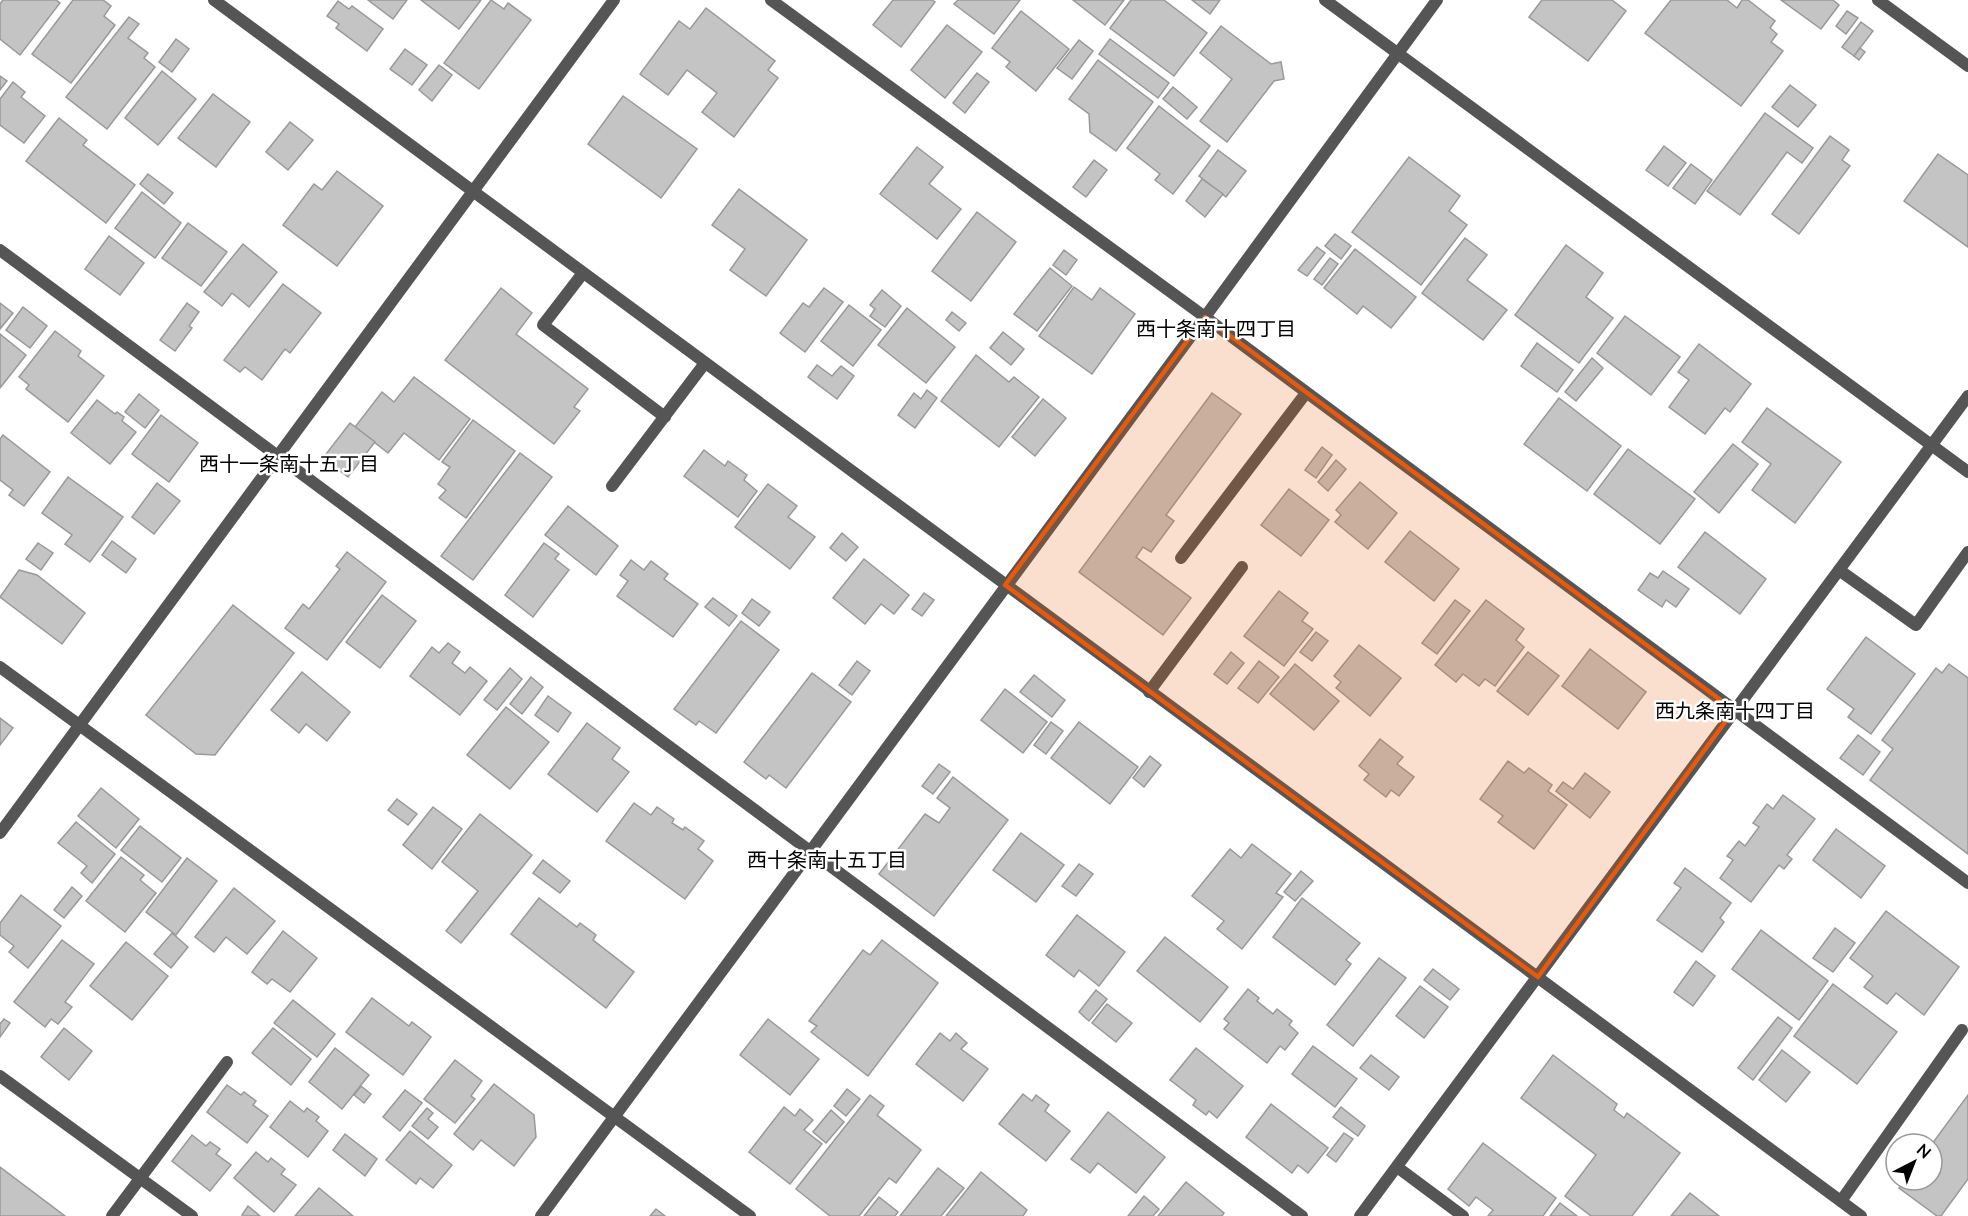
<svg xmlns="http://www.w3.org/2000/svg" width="1968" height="1216" font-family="Lato,'Noto Sans JP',sans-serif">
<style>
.building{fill:#c4c4c4;stroke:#999;stroke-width:1.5}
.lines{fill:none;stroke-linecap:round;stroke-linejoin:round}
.service{stroke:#555;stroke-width:12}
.minor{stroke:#555;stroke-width:12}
.tertiary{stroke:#555;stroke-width:12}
.marked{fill:#e8590c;fill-opacity:0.2;stroke:#e8590c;stroke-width:4.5;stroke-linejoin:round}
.labels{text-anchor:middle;stroke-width:5;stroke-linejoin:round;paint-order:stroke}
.neighbourhood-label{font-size:20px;fill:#000;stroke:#fff}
</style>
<rect width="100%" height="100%" fill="#fff"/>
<!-- building -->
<g class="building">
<polygon points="3,0 56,0 60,3 20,55 0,39 0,4"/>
<polygon points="73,0 103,0 111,6 104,16 115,25 71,83 32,54"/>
<polygon points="368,0 407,0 393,19"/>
<polygon points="421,0 481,0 459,29"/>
<polygon points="491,0 504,9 508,3 531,20 479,89 444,63"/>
<polygon points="893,0 932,0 935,2 901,47 873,25"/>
<polygon points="958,0 1020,0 994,34 954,4"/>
<polygon points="1073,0 1124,0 1105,25"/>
<polygon points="1131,0 1164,0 1207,33 1174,76 1110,28"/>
<polygon points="1192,0 1220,0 1210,14"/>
<polygon points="1542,0 1612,0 1626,11 1588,61 1529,17"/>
<polygon points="1671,0 1727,0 1737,8 1742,0 1748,0 1775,21 1770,28 1777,34 1771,42 1783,51 1741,106 1645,33"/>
<polygon points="1781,0 1833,0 1839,5 1821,29"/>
<polygon points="338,1 349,9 352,6 383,29 367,51 336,28 339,24 327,16"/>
<polygon points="706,8 775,61 768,70 778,78 734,137 702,112 717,93 687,70 668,95 640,74 679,21 690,29"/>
<polygon points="1021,11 1069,49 1036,91 1006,67 1010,62 992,48"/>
<polygon points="1847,11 1858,18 1846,34 1836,26"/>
<polygon points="129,17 139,24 128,38 148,53 144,58 155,67 107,129 66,97"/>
<polygon points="1861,22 1873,31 1854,56 1842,47"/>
<polygon points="947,25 982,52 945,98 911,70"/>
<polygon points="1221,26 1271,64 1281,62 1284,79 1274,81 1227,142 1200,121 1232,79 1200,53"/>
<polygon points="176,39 189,49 172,72 159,62"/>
<polygon points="1110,39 1169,83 1158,98 1099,54"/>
<polygon points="1079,40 1093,51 1072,79 1057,68"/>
<polygon points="1860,48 1865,52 1859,60 1854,56"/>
<polygon points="405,49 427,65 412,85 390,69"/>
<polygon points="1098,60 1153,102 1116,151 1090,132 1089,114 1069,99"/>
<polygon points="439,65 452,75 432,101 419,90"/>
<polygon points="162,71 196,99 158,145 125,118"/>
<polygon points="977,73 989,82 965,113 953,103"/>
<polygon points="0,76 7,81 0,90"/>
<polygon points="13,82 25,92 21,97 45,116 24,143 0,125 0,99"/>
<polygon points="1790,85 1816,105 1798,127 1772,107"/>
<polygon points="1173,87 1197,107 1187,119 1163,99"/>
<polygon points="213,94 250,122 216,167 178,138"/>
<polygon points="623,96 697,149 661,198 588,144"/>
<polygon points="1159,106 1210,146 1173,194 1155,180 1160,174 1127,148"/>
<polygon points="1765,113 1813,148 1802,163 1787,152 1740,215 1707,191"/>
<polygon points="59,118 87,140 83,145 135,185 106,223 26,161"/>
<polygon points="290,122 313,140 288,170 266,152"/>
<polygon points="1830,136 1849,150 1842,160 1850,166 1799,234 1772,214"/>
<polygon points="1664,146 1686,163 1668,186 1646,170"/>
<polygon points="917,147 943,167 929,184 961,209 937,239 880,194"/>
<polygon points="1218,150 1246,171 1226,197 1199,176"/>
<polygon points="1938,154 1968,175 1968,247 1904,201"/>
<polygon points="1409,157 1460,196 1449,211 1467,225 1421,285 1352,232"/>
<polygon points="1094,160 1107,170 1086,197 1073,187"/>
<polygon points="1691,164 1712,180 1695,204 1673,188"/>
<polygon points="337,171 383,206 337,266 283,225 314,184 322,190"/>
<polygon points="148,174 173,193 164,204 140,184"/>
<polygon points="1202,179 1223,194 1205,217 1186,201"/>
<polygon points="739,189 807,240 766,296 730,270 745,249 712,225"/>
<polygon points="142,192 181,223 155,258 115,228"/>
<polygon points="977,212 1016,242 971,301 932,271"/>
<polygon points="188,223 227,252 201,286 162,258"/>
<polygon points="1335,234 1351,246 1341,259 1325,246"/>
<polygon points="109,236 144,263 120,295 85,269"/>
<polygon points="1465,238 1487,255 1467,280 1507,310 1483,340 1422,293"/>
<polygon points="243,244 277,272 249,307 232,293 222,306 204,292"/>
<polygon points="1566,245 1603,273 1586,297 1613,318 1579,363 1515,315"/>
<polygon points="1317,247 1325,253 1307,276 1298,270"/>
<polygon points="1355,249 1416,297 1391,328 1363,306 1357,314 1324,288"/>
<polygon points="1064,250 1077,260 1066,275 1053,265"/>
<polygon points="1330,258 1338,264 1322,285 1314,279"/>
<polygon points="1050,268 1072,286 1037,331 1014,314"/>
<polygon points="283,284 321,313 290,353 285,349 262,380 245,367 240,372 224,360"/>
<polygon points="1074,287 1092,300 1100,288 1135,314 1092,374 1039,336"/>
<polygon points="501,288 532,313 516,334 588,389 574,407 580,411 554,444 445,360"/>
<polygon points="824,288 843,302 805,352 780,333 803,303 809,307"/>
<polygon points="882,290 901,306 885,327 870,316 875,309 870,305"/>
<polygon points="0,303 13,313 0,329"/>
<polygon points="187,303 199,312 189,326 192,328 175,351 160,340"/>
<polygon points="849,305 881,330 853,366 821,341"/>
<polygon points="23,307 47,326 30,348 6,330"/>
<polygon points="907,308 955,347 926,383 878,345"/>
<polygon points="952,312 966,323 959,331 946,320"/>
<polygon points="1625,316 1680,357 1651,395 1597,353"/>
<polygon points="55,331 81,351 78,356 104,376 68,422 26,389 29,385 19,377"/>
<polygon points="1003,332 1024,349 1011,365 990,348"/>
<polygon points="0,334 26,355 0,388"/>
<polygon points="1537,343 1573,370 1557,392 1521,366"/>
<polygon points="1699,344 1751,384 1730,412 1725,408 1705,434 1669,407 1689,380 1678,372"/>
<polygon points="976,355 1009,382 1014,377 1039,397 999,447 941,401"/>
<polygon points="1592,358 1603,368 1576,401 1565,392"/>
<polygon points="817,365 832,376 841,366 854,376 837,399 808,377"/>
<polygon points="414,377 470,419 439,460 404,433 388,453 355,427 382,392 394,402"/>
<polygon points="927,390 937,398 915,428 898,415 914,393 921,399"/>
<polygon points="1212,393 1241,414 1166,515 1174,521 1151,552 1143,547 1136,557 1191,598 1163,635 1079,572"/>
<polygon points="139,394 159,410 145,428 125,412"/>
<polygon points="1559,398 1621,446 1587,491 1524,444"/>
<polygon points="1043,399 1066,418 1035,456 1012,437"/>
<polygon points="97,400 115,414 117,412 124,417 122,421 136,432 110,464 71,433"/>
<polygon points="1767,408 1841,462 1795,523 1752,490 1771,464 1742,442"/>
<polygon points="161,415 198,443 169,482 132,454"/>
<polygon points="473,420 515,451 466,518 439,498 446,490 438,484 450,467 442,462"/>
<polygon points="350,423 375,442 348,477 323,458"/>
<polygon points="3,435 50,472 24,506 9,495 13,490 0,480 0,439"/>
<polygon points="1733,444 1758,464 1719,513 1694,492"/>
<polygon points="1322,447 1332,455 1316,478 1305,470"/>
<polygon points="1628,449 1695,499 1660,544 1594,494"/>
<polygon points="704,450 725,466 728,461 747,475 744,480 757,491 738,517 684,476"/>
<polygon points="520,453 552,477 473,580 441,556"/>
<polygon points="1336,460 1346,469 1328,491 1318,482"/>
<polygon points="68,477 123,517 90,562 65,544 72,535 42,513"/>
<polygon points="1360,482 1397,513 1368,549 1335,522 1341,515 1336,510"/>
<polygon points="157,483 180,501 154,534 132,517"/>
<polygon points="768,484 797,506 788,517 815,537 790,569 735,527"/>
<polygon points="1289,489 1329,520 1301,556 1261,525"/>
<polygon points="568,506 618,546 596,575 545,535"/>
<polygon points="1410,531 1459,569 1434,601 1385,562"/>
<polygon points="1705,532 1766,579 1740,614 1678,567"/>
<polygon points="842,533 858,547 846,561 830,548"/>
<polygon points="112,541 136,559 126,573 102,555"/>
<polygon points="38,543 53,553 41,570 26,559"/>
<polygon points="544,543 559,554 555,559 569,570 533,617 505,595"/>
<polygon points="347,552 386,582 327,660 285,628 303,604 309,609 340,569 336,566"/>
<polygon points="864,559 909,595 894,614 881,604 865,624 833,598"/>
<polygon points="631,560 644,570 651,561 668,574 664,579 698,604 673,637 617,596 628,581 620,575"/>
<polygon points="19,570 37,575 85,613 62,644 0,597"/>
<polygon points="1663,571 1689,589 1676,607 1666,600 1662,607 1638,590 1650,573 1658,578"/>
<polygon points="1279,591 1308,613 1302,621 1313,629 1284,666 1244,636"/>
<polygon points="924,593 934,600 922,616 912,609"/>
<polygon points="382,595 416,621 380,668 346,642"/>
<polygon points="713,598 737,616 729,626 705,607"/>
<polygon points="752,599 770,612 759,626 742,613"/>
<polygon points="1455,600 1470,611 1437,654 1422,643"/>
<polygon points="1486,600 1524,629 1516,640 1524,647 1495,686 1485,679 1479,686 1463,674 1456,682 1435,665"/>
<polygon points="233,605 294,653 215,755 196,754 146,715"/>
<polygon points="741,621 779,650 716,733 699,721 696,725 674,709"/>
<polygon points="1316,632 1328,641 1312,661 1300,652"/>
<polygon points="1866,637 1915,674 1871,734 1848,717 1854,709 1827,689"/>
<polygon points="448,643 460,652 452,663 465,673 470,667 487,681 460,715 410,676 432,647 439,653"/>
<polygon points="1359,645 1401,678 1370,716 1336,688 1341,682 1334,676"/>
<polygon points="1590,649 1646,692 1618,729 1562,686"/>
<polygon points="1231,652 1244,663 1227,684 1214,674"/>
<polygon points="1528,652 1559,676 1528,715 1497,691"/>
<polygon points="857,661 870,671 852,695 839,685"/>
<polygon points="1259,661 1279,677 1258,703 1238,688"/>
<polygon points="1295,664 1339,701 1314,730 1270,694"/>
<polygon points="1949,664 1968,678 1968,854 1870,780 1893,749 1882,740 1936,668 1942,673"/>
<polygon points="510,668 522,679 497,710 484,700"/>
<polygon points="302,672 350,712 327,741 306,724 299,733 271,710"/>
<polygon points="812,673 851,702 786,788 769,775 766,779 744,762"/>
<polygon points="1034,675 1065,700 1052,717 1020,692"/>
<polygon points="531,677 543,687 522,714 510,704"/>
<polygon points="1005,689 1047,722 1023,753 981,720"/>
<polygon points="548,696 571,713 558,732 535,715"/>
<polygon points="506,707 549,742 510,789 467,755"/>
<polygon points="0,718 13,728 0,745"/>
<polygon points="1051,722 1063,731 1046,754 1034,745"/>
<polygon points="1079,722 1138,767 1110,804 1051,758"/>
<polygon points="587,723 620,748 612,759 629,772 597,812 548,774"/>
<polygon points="1858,735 1880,752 1863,775 1840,758"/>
<polygon points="1380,739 1403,757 1397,764 1414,777 1399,796 1391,790 1386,797 1364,780 1369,774 1359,766"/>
<polygon points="1150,756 1161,765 1144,787 1133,778"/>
<polygon points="1508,761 1524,773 1529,768 1552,785 1548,791 1567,805 1534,849 1498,822 1503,816 1480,799"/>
<polygon points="939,764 950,772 933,794 922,786"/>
<polygon points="1585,773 1610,792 1590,818 1556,791 1563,782 1573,789"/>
<polygon points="953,777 1008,820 934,916 879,874 925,814 939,823 950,808 937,798"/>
<polygon points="101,788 139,819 116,848 78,816"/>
<polygon points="1783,795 1815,819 1787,855 1792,859 1784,869 1779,865 1751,902 1720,878 1733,860 1727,856 1739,841 1745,846 1759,827 1753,823 1767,804 1773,809"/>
<polygon points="397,799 417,814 408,825 388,810"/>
<polygon points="634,803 651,815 657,807 674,819 672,823 683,830 685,827 704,841 698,849 713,861 685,899 606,841"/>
<polygon points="433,807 462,829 432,869 403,845"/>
<polygon points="480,814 532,855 461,943 446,931 478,891 442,862"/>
<polygon points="76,822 115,854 92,883 81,873 87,866 58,843"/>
<polygon points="140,826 181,858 162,882 121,850"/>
<polygon points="1836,829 1885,866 1861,898 1813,860"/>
<polygon points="1021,833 1064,865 1036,902 993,870"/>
<polygon points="1252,844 1291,874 1276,893 1283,897 1242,949 1217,929 1224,921 1192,896 1230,849 1241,858"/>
<polygon points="121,857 144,875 140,880 156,893 125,932 86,901"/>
<polygon points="187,858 217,881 176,935 146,912"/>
<polygon points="543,860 570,881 560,893 533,873"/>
<polygon points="1079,864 1093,874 1076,896 1062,886"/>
<polygon points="1685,868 1731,903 1720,918 1724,922 1702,952 1657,920 1681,888 1674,883"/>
<polygon points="1301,871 1313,881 1295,901 1284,892"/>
<polygon points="72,887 82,896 64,918 54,910"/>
<polygon points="234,888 275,921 247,954 226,937 214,952 195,937"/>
<polygon points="21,895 61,926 28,968 9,952 14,946 0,935 0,923"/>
<polygon points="539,898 577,927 580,923 596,935 593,940 634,972 606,1008 511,934"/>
<polygon points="1302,898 1360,943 1346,960 1351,964 1335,985 1273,937"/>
<polygon points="1886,911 1959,967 1924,1015 1896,993 1887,1004 1864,987 1873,976 1850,958"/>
<polygon points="1077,915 1125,952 1099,986 1079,970 1074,977 1046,955"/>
<polygon points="1835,928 1855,943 1833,972 1813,958"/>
<polygon points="1761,930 1828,981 1799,1020 1732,969"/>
<polygon points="283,931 317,958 290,992 272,979 267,984 252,972"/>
<polygon points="172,933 188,947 171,968 154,954"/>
<polygon points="1165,937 1228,987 1200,1022 1137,971"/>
<polygon points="62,940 94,964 65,1002 72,1007 58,1024 51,1019 45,1027 14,1002"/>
<polygon points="882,940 938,983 868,1076 811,1032 817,1026 809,1021 863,950 870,955"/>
<polygon points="126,942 168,976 132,1020 90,986"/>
<polygon points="1379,958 1406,978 1353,1046 1327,1025"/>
<polygon points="1696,961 1715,976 1693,1006 1674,992"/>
<polygon points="1433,969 1459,989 1450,1000 1424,980"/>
<polygon points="1833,984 1897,1032 1857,1084 1794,1036"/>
<polygon points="1420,986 1448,1007 1424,1038 1396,1016"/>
<polygon points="1248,989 1259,998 1257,1001 1273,1014 1277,1009 1292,1021 1289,1025 1298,1033 1285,1050 1280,1046 1267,1063 1224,1029 1229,1023 1224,1019"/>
<polygon points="1096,990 1107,999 1089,1021 1079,1012"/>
<polygon points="372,998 409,1026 412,1022 431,1037 403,1075 346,1032"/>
<polygon points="293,1000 335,1034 317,1057 274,1023"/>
<polygon points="1107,1004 1132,1023 1116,1042 1092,1023"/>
<polygon points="1778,1017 1792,1028 1753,1080 1738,1068"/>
<polygon points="4,1019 10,1023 0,1037 0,1024"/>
<polygon points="768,1019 819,1059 790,1095 740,1055"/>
<polygon points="64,1028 92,1051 69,1080 41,1057"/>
<polygon points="273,1028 311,1059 291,1085 252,1053"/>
<polygon points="940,1033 950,1041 956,1033 967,1043 961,1049 988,1069 963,1101 916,1064"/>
<polygon points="1313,1046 1357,1079 1335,1107 1292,1074"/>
<polygon points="335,1048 369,1075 342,1109 309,1082"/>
<polygon points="1196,1048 1243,1086 1217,1118 1209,1111 1206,1115 1193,1105 1196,1100 1170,1080"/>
<polygon points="1782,1050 1810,1072 1786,1102 1759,1080"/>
<polygon points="1371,1055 1399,1077 1389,1090 1360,1068"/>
<polygon points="1553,1055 1617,1104 1614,1110 1624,1118 1627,1113 1680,1153 1632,1216 1591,1216 1565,1196 1596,1155 1521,1098"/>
<polygon points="455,1060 482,1081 471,1096 475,1099 455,1123 424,1099"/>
<polygon points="494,1084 534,1115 536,1137 514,1166 481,1140 473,1150 454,1134"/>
<polygon points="227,1085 241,1095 244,1092 256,1101 253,1105 268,1116 247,1143 207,1112"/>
<polygon points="361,1086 371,1094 364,1103 354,1095"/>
<polygon points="847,1089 860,1099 846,1116 834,1106"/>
<polygon points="405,1090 422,1103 400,1131 383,1117"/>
<polygon points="1023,1094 1032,1101 1036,1095 1049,1105 1045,1111 1070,1131 1046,1161 999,1124"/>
<polygon points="870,1095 884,1106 877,1115 921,1150 896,1183 889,1178 859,1216 830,1216 796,1189"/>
<polygon points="1968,1095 1968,1179 1941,1216 1937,1216 1899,1188 1905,1180 1932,1180 1932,1144"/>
<polygon points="290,1101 304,1112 307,1108 319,1117 316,1121 328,1131 308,1157 270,1127"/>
<polygon points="1271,1104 1328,1148 1308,1173 1298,1165 1292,1173 1246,1137"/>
<polygon points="784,1107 795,1116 800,1109 813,1120 804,1130 822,1144 790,1184 749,1152"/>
<polygon points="1341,1107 1365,1126 1358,1136 1333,1117"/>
<polygon points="427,1108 433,1113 428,1119 438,1127 428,1139 412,1126"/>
<polygon points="831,1110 844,1122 826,1143 813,1132"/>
<polygon points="1108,1112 1165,1157 1136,1193 1098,1163 1090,1173 1071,1159"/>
<polygon points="410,1131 452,1165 433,1188 420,1178 416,1184 386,1160"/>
<polygon points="1344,1133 1353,1139 1336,1162 1327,1155"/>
<polygon points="345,1134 377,1159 365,1176 333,1150"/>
<polygon points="192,1135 206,1146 210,1142 220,1149 216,1154 231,1165 210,1191 172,1161"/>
<polygon points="1483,1143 1556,1198 1543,1216 1488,1216 1493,1210 1476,1197 1469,1206 1448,1189"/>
<polygon points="256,1152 268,1162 271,1158 285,1169 281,1174 296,1185 274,1212 234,1178"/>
<polygon points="0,1167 65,1216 0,1216"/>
<polygon points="938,1168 964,1188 941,1216 900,1216"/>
<polygon points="981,1172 1027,1210 1023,1216 946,1216"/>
<polygon points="1186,1182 1224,1213 1222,1216 1158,1216"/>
<polygon points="319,1188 353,1216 295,1216"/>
<polygon points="1690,1193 1719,1216 1671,1216"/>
<polygon points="1144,1196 1159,1209 1153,1216 1128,1216"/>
<polygon points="879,1197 898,1212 895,1216 864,1216"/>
<polygon points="1560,1203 1577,1216 1550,1216"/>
<polygon points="248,1206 260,1216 243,1216 242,1215"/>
<polygon points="656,1209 665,1216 650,1216"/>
</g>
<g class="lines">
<!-- service -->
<g class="service">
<polyline points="583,273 543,325 665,417"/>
<polyline points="612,486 705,363"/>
<polyline points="1181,558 1306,393"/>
<polyline points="1839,570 1916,625 1968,552"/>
<polyline points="1149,692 1242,567"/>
<polyline points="1397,1167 1463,1216"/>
<polyline points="1841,1201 1962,1030"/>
<polyline points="112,1216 227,1062"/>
</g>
<!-- minor -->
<g class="minor">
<polyline points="771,0 1205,317 1968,883"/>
<polyline points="1878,0 1968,66"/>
<polyline points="0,250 1302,1216"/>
<polyline points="0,833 614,0"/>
<polyline points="0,1076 192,1216"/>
<polyline points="541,1216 1205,317 1437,0"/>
</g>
<!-- tertiary -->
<g class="tertiary">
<polyline points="214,0 1861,1216"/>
<polyline points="1325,0 1968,472"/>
<polyline points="0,667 750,1216"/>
<polyline points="1360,1216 1968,396"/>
</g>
</g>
<!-- marked area -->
<path class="marked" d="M1205,317L1734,710L1538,977L1005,585Z"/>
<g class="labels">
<!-- neighbourhood labels -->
<g class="neighbourhood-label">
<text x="1216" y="336">西十条南十四丁目</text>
<text x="289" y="471">西十一条南十五丁目</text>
<text x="1735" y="718">西九条南十四丁目</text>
<text x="827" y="867">西十条南十五丁目</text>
</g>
</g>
<!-- north arrow -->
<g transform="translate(1914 1162) rotate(42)"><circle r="28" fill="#ffffff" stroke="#999999" stroke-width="1.5"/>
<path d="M0-4.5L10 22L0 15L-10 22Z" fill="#000000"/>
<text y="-9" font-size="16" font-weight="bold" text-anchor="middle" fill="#000000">N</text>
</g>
</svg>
